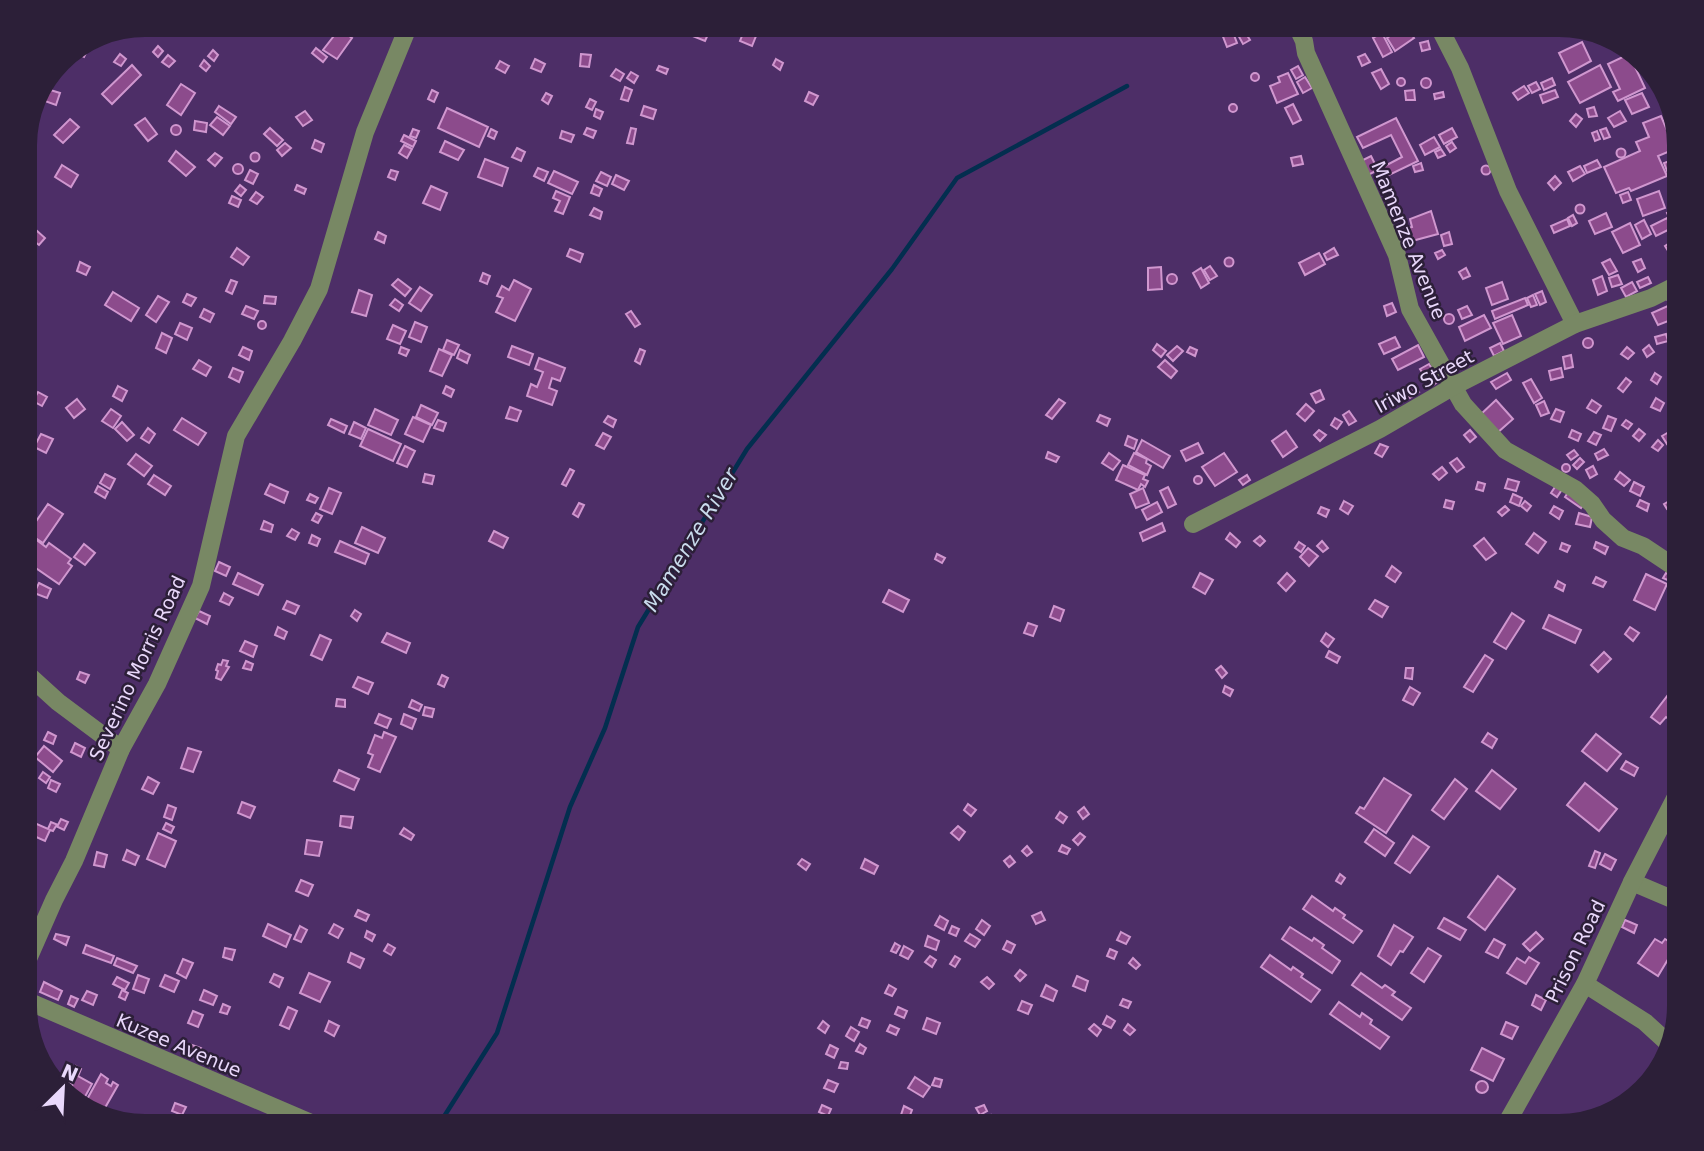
<svg xmlns="http://www.w3.org/2000/svg" width="1704" height="1151" font-family="'DejaVu Sans',sans-serif">
<style>
.lines{fill:none;stroke-linecap:round;stroke-linejoin:round}
.stream{stroke:#032e4f;stroke-width:4.5}
.building{fill:#8c4b8c;stroke:#d097cf;stroke-width:2}
.minor{stroke:#788864;stroke-width:18}
.labels{text-anchor:middle;stroke-width:5;stroke-linejoin:round;paint-order:stroke}
.street-label{font-size:19px;fill:#e9d8fb;stroke:#2c1f38}
.water-label{font-size:21px;font-style:italic;fill:#c9dbec;stroke:#2c1f38}
</style>
<rect width="100%" height="100%" fill="#4d2e67"/>
<g class="lines">
<!-- stream -->
<polyline class="stream" points="438,1126 497,1033 570,807 605,728 638,627 747,449 892,269 957,178 1127,86"/>
</g>
<!-- building -->
<g class="building">
<polygon points="1405,26 1414,38 1395,51 1387,38"/>
<polygon points="1243,29 1250,40 1243,44 1237,33"/>
<polygon points="692,30 710,30 705,41 690,35"/>
<polygon points="1232,30 1237,43 1227,47 1222,34"/>
<polygon points="744,31 756,36 752,46 740,41"/>
<polygon points="337,32 343,32 352,38 337,59 323,50"/>
<polygon points="1382,33 1392,52 1383,57 1373,38"/>
<polygon points="1428,41 1430,49 1422,51 1420,43"/>
<polygon points="1582,42 1591,61 1569,73 1559,53"/>
<polygon points="81,46 88,49 84,57 76,53"/>
<polygon points="158,46 163,51 158,57 153,52"/>
<polygon points="316,48 327,57 323,62 312,53"/>
<polygon points="213,50 218,55 214,61 208,56"/>
<polygon points="120,54 126,59 121,66 114,62"/>
<polygon points="581,54 591,55 589,67 580,66"/>
<polygon points="1365,54 1370,62 1362,66 1358,57"/>
<polygon points="1629,54 1645,88 1618,101 1613,92 1620,89 1608,64"/>
<polygon points="168,55 175,61 169,67 162,62"/>
<polygon points="535,59 545,64 541,72 531,68"/>
<polygon points="776,59 783,63 780,70 773,65"/>
<polygon points="204,60 210,66 206,71 200,66"/>
<polygon points="500,61 509,66 505,73 496,68"/>
<polygon points="132,65 141,75 112,104 102,94"/>
<polygon points="1600,65 1611,87 1580,103 1568,82"/>
<polygon points="659,66 668,69 666,74 657,70"/>
<polygon points="1298,66 1303,75 1296,79 1291,70"/>
<polygon points="616,69 624,74 620,81 611,76"/>
<polygon points="1381,69 1389,84 1381,89 1372,73"/>
<polygon points="631,72 638,76 634,83 627,78"/>
<polygon points="1288,73 1298,94 1277,103 1270,86 1280,82 1278,77"/>
<circle cx="1255" cy="77" r="4"/>
<polygon points="1305,77 1312,88 1303,93 1297,82"/>
<circle cx="1401" cy="82" r="4"/>
<polygon points="1552,78 1555,85 1544,90 1541,83"/>
<circle cx="1426" cy="83" r="5"/>
<polygon points="1536,82 1540,89 1532,93 1528,86"/>
<polygon points="181,84 195,93 181,115 167,105"/>
<polygon points="1524,86 1529,93 1518,100 1513,93"/>
<polygon points="625,87 632,90 628,101 621,99"/>
<polygon points="47,89 60,93 56,105 42,100"/>
<polygon points="432,90 438,93 434,102 428,99"/>
<polygon points="1414,90 1415,100 1406,100 1405,91"/>
<polygon points="1555,90 1558,97 1543,103 1540,95"/>
<polygon points="809,92 818,96 813,105 805,101"/>
<polygon points="1443,92 1444,97 1435,99 1434,94"/>
<polygon points="546,93 552,96 548,104 542,100"/>
<polygon points="1642,93 1649,107 1632,114 1625,100"/>
<polygon points="590,99 596,102 592,110 586,107"/>
<polygon points="1293,104 1301,120 1293,124 1285,108"/>
<circle cx="1233" cy="108" r="4"/>
<polygon points="219,106 236,117 231,124 215,112"/>
<polygon points="644,106 656,110 653,119 641,115"/>
<polygon points="1594,107 1597,116 1589,117 1587,109"/>
<polygon points="447,108 488,127 479,147 438,128"/>
<polygon points="596,109 603,112 600,119 594,116"/>
<polygon points="305,111 312,120 303,126 296,117"/>
<polygon points="1620,111 1626,121 1614,127 1608,118"/>
<polygon points="1576,114 1582,119 1576,127 1570,121"/>
<polygon points="1661,116 1675,149 1658,156 1667,176 1631,191 1629,188 1616,193 1604,167 1640,151 1636,142 1649,137 1643,123"/>
<polygon points="217,117 230,126 223,135 210,125"/>
<polygon points="145,118 157,134 148,141 135,125"/>
<polygon points="1396,118 1418,161 1385,177 1381,168 1402,157 1391,135 1363,148 1357,137"/>
<polygon points="70,119 79,127 63,143 54,135"/>
<polygon points="195,121 207,123 206,132 194,130"/>
<circle cx="176" cy="130" r="5"/>
<polygon points="270,128 283,140 277,146 264,134"/>
<polygon points="587,128 596,131 593,138 584,134"/>
<polygon points="631,128 636,129 633,144 627,143"/>
<polygon points="1452,128 1457,137 1444,144 1439,135"/>
<polygon points="1606,128 1610,137 1604,139 1600,130"/>
<polygon points="413,129 419,131 416,138 410,136"/>
<polygon points="491,129 497,132 494,139 488,136"/>
<polygon points="562,131 574,135 571,142 560,138"/>
<polygon points="1597,131 1600,139 1595,141 1592,133"/>
<polygon points="404,135 416,141 413,147 401,141"/>
<polygon points="1434,137 1440,147 1425,155 1420,145"/>
<polygon points="315,140 324,144 321,152 312,148"/>
<polygon points="445,141 464,150 458,160 440,152"/>
<polygon points="1452,142 1456,148 1450,152 1446,146"/>
<polygon points="285,143 291,148 282,156 277,150"/>
<polygon points="404,145 412,149 407,158 399,153"/>
<polygon points="517,148 525,152 521,161 512,157"/>
<circle cx="1621" cy="153" r="4.5"/>
<polygon points="1441,149 1445,155 1438,158 1435,152"/>
<polygon points="176,151 195,167 186,176 169,161"/>
<circle cx="255" cy="157" r="4.5"/>
<polygon points="215,153 222,158 215,166 208,160"/>
<polygon points="1301,156 1303,164 1293,166 1291,158"/>
<polygon points="1371,156 1378,170 1368,175 1361,161"/>
<polygon points="485,159 508,168 502,186 478,177"/>
<polygon points="1675,159 1679,171 1679,181 1672,184 1664,163"/>
<polygon points="1597,160 1601,167 1587,173 1584,166"/>
<polygon points="1421,163 1423,170 1415,172 1413,166"/>
<circle cx="238" cy="169" r="5"/>
<polygon points="62,165 78,175 71,187 55,177"/>
<circle cx="1486" cy="170" r="4.5"/>
<polygon points="1580,166 1585,174 1573,181 1568,172"/>
<polygon points="538,168 548,172 544,181 534,176"/>
<polygon points="250,170 258,174 253,184 245,180"/>
<polygon points="391,170 398,172 395,180 388,177"/>
<polygon points="554,171 578,182 572,194 548,183"/>
<polygon points="601,172 611,177 607,186 596,181"/>
<polygon points="616,175 629,181 624,190 612,184"/>
<polygon points="1555,176 1561,183 1554,190 1548,183"/>
<polygon points="240,185 246,190 241,196 235,191"/>
<polygon points="297,185 306,189 304,194 295,190"/>
<polygon points="594,185 602,189 599,196 591,193"/>
<polygon points="431,186 447,193 440,210 423,203"/>
<polygon points="556,191 570,197 563,214 555,211 560,201 553,198"/>
<polygon points="1659,191 1665,208 1643,216 1637,199"/>
<polygon points="256,192 263,197 257,204 250,200"/>
<polygon points="1628,192 1631,200 1623,203 1620,195"/>
<polygon points="1679,193 1679,221 1669,198"/>
<polygon points="232,196 241,200 238,207 229,203"/>
<circle cx="1580" cy="209" r="4.5"/>
<polygon points="594,208 602,212 600,219 590,215"/>
<polygon points="1672,210 1678,223 1673,225 1667,213"/>
<polygon points="1431,211 1438,234 1412,241 1408,228 1412,227 1410,219"/>
<polygon points="1606,213 1612,227 1595,234 1589,221"/>
<polygon points="1573,215 1577,223 1572,226 1568,218"/>
<polygon points="1667,218 1672,228 1656,236 1651,226"/>
<polygon points="1567,219 1570,226 1554,233 1551,226"/>
<polygon points="1644,220 1651,234 1642,239 1635,225"/>
<polygon points="1630,223 1640,245 1623,253 1612,232"/>
<polygon points="36,230 45,238 39,245 30,238"/>
<polygon points="378,232 386,236 384,243 375,239"/>
<polygon points="1449,232 1452,244 1444,246 1441,235"/>
<polygon points="1677,238 1679,253 1672,257 1665,246"/>
<polygon points="237,248 249,257 243,265 231,257"/>
<polygon points="1334,248 1338,255 1327,260 1324,254"/>
<polygon points="570,249 583,254 580,262 567,256"/>
<polygon points="1442,250 1445,255 1438,259 1435,253"/>
<polygon points="1319,253 1325,264 1305,275 1299,263"/>
<circle cx="1229" cy="262" r="4.5"/>
<polygon points="1610,259 1617,271 1609,275 1602,263"/>
<polygon points="1641,259 1645,268 1638,272 1633,262"/>
<polygon points="80,262 90,267 86,275 77,271"/>
<polygon points="1210,266 1217,276 1210,280 1204,270"/>
<polygon points="1161,267 1162,289 1148,290 1148,268"/>
<polygon points="1201,268 1209,283 1201,288 1193,273"/>
<polygon points="1466,268 1470,276 1463,279 1459,272"/>
<polygon points="483,273 490,276 487,284 480,281"/>
<circle cx="1172" cy="279" r="5"/>
<polygon points="1618,275 1622,284 1612,287 1609,278"/>
<polygon points="1602,276 1607,291 1598,295 1593,280"/>
<polygon points="1648,277 1651,283 1640,288 1637,282"/>
<polygon points="398,279 411,289 405,296 392,285"/>
<polygon points="231,280 237,282 232,294 226,291"/>
<polygon points="514,280 531,289 515,321 496,312 503,298 497,296 502,286 509,290"/>
<polygon points="1502,282 1508,299 1492,305 1486,288"/>
<polygon points="1632,282 1637,291 1626,297 1621,288"/>
<polygon points="420,287 432,295 421,311 409,303"/>
<polygon points="1679,289 1679,299 1669,303 1667,299"/>
<polygon points="359,290 372,295 366,316 352,312"/>
<polygon points="1542,291 1546,302 1540,305 1535,294"/>
<polygon points="113,292 139,308 131,321 105,305"/>
<polygon points="187,294 196,298 191,306 183,302"/>
<polygon points="1533,295 1537,305 1531,307 1527,298"/>
<polygon points="158,296 169,302 156,322 146,315"/>
<polygon points="265,296 276,297 275,304 264,303"/>
<polygon points="1525,298 1528,305 1495,319 1492,311"/>
<polygon points="395,299 403,305 399,311 390,305"/>
<polygon points="1679,301 1679,323 1670,327 1668,321 1658,325 1652,313"/>
<polygon points="1392,303 1396,312 1387,316 1384,306"/>
<polygon points="246,306 258,311 254,319 242,314"/>
<polygon points="1467,306 1472,315 1462,319 1458,310"/>
<polygon points="204,309 214,314 210,322 200,317"/>
<polygon points="631,311 640,324 635,327 626,314"/>
<circle cx="1449" cy="319" r="5"/>
<polygon points="1484,315 1491,328 1465,341 1459,327"/>
<polygon points="1512,315 1521,336 1503,344 1493,323"/>
<circle cx="262" cy="325" r="4"/>
<polygon points="415,322 427,327 421,342 409,337"/>
<polygon points="180,323 192,328 187,340 175,334"/>
<polygon points="393,325 406,331 400,344 387,339"/>
<polygon points="162,333 172,338 166,353 156,348"/>
<polygon points="1666,334 1668,341 1657,344 1655,337"/>
<polygon points="1395,337 1400,347 1384,354 1379,344"/>
<circle cx="1588" cy="343" r="5"/>
<polygon points="447,340 459,345 454,355 443,350"/>
<polygon points="1500,343 1504,351 1494,356 1490,348"/>
<polygon points="1157,344 1166,351 1161,357 1153,350"/>
<polygon points="1418,345 1424,357 1398,370 1392,359"/>
<polygon points="1649,345 1654,352 1647,357 1643,350"/>
<polygon points="512,346 533,354 529,365 508,357"/>
<polygon points="1177,346 1183,351 1173,361 1167,355"/>
<polygon points="243,347 252,351 249,360 239,355"/>
<polygon points="401,347 409,350 406,356 399,353"/>
<polygon points="1190,347 1197,350 1195,356 1187,352"/>
<polygon points="1627,347 1634,353 1628,359 1621,354"/>
<polygon points="439,349 452,355 442,376 430,371"/>
<polygon points="640,349 645,351 640,364 635,361"/>
<polygon points="460,350 470,355 467,363 457,358"/>
<polygon points="1571,355 1573,367 1565,369 1563,357"/>
<polygon points="539,358 565,368 560,381 552,378 549,388 557,391 552,405 527,396 531,384 537,387 543,372 535,369"/>
<polygon points="199,360 211,367 206,376 193,369"/>
<polygon points="1165,360 1177,371 1171,378 1158,367"/>
<polygon points="1429,364 1434,372 1425,377 1420,369"/>
<polygon points="233,368 243,372 239,382 229,377"/>
<polygon points="1561,368 1563,377 1551,380 1549,371"/>
<polygon points="1507,373 1511,380 1496,389 1491,382"/>
<polygon points="1655,373 1661,377 1657,384 1651,380"/>
<polygon points="1435,375 1439,381 1433,385 1429,379"/>
<polygon points="1626,378 1631,382 1623,392 1618,388"/>
<polygon points="1531,379 1542,398 1534,403 1523,383"/>
<polygon points="1414,385 1419,392 1410,398 1405,391"/>
<polygon points="118,386 127,391 122,401 113,396"/>
<polygon points="446,386 454,390 451,397 443,393"/>
<polygon points="1320,390 1324,399 1316,403 1311,394"/>
<polygon points="38,392 47,397 42,406 33,401"/>
<polygon points="1656,398 1664,403 1660,411 1651,407"/>
<polygon points="77,399 85,409 74,418 66,408"/>
<polygon points="1059,399 1065,403 1052,419 1046,415"/>
<polygon points="1496,400 1513,419 1497,433 1480,415"/>
<polygon points="1592,400 1601,406 1596,413 1587,408"/>
<polygon points="1544,401 1549,413 1541,416 1536,405"/>
<polygon points="25,404 33,409 25,425"/>
<polygon points="1306,404 1314,411 1305,421 1297,414"/>
<polygon points="421,405 438,413 432,425 416,417"/>
<polygon points="510,407 521,411 517,421 506,418"/>
<polygon points="111,409 121,416 113,428 102,421"/>
<polygon points="375,409 398,420 391,435 368,425"/>
<polygon points="1556,409 1564,412 1560,422 1551,419"/>
<polygon points="1349,411 1356,421 1349,425 1343,415"/>
<polygon points="1100,415 1110,419 1107,426 1097,421"/>
<polygon points="608,416 616,420 613,427 604,422"/>
<polygon points="1608,416 1616,419 1611,431 1603,428"/>
<polygon points="413,417 431,425 423,442 405,434"/>
<polygon points="182,418 206,433 198,445 174,430"/>
<polygon points="1335,418 1342,422 1337,429 1331,425"/>
<polygon points="331,419 347,426 344,433 328,425"/>
<polygon points="438,420 446,423 443,431 434,428"/>
<polygon points="1626,420 1632,424 1628,429 1622,425"/>
<polygon points="122,422 134,435 127,441 115,429"/>
<polygon points="354,422 366,428 361,439 349,434"/>
<polygon points="148,428 155,434 149,443 141,438"/>
<polygon points="368,429 401,444 393,461 360,446"/>
<polygon points="1639,429 1645,434 1639,441 1633,436"/>
<polygon points="1319,430 1326,435 1320,441 1314,435"/>
<polygon points="1470,430 1476,437 1470,442 1464,435"/>
<polygon points="1572,430 1581,434 1578,441 1569,437"/>
<polygon points="1286,431 1297,447 1283,457 1272,441"/>
<polygon points="1594,432 1601,435 1596,445 1588,441"/>
<polygon points="1669,432 1674,439 1667,444 1662,436"/>
<polygon points="603,433 611,437 604,449 596,445"/>
<polygon points="41,434 53,439 46,453 34,447"/>
<polygon points="1128,436 1137,440 1134,449 1125,445"/>
<polygon points="1142,440 1170,456 1163,468 1136,452"/>
<polygon points="1658,440 1663,445 1658,451 1652,447"/>
<polygon points="1198,443 1203,453 1186,461 1181,451"/>
<polygon points="1380,444 1388,447 1382,457 1375,453"/>
<polygon points="405,446 415,451 407,467 397,463"/>
<polygon points="1604,449 1608,455 1598,460 1595,454"/>
<polygon points="1574,450 1578,455 1571,460 1567,455"/>
<polygon points="1048,452 1059,457 1056,462 1046,458"/>
<polygon points="1109,453 1120,461 1113,470 1102,463"/>
<polygon points="1134,453 1147,459 1146,463 1151,466 1147,475 1128,465"/>
<polygon points="1224,453 1237,472 1215,486 1202,467"/>
<polygon points="136,454 152,466 144,476 128,464"/>
<polygon points="1457,458 1464,467 1457,472 1450,463"/>
<polygon points="1580,458 1584,462 1577,469 1573,465"/>
<circle cx="1566" cy="468" r="4"/>
<polygon points="1123,465 1145,475 1143,479 1148,481 1145,487 1141,484 1138,490 1116,480"/>
<polygon points="1593,466 1597,474 1590,478 1586,470"/>
<polygon points="1442,467 1447,473 1439,480 1433,474"/>
<polygon points="570,469 574,471 566,486 562,484"/>
<polygon points="1620,472 1630,480 1624,486 1615,479"/>
<polygon points="105,474 115,479 110,489 100,483"/>
<polygon points="425,474 434,476 432,484 423,482"/>
<polygon points="154,475 171,486 165,495 148,484"/>
<polygon points="1247,475 1250,480 1243,485 1239,480"/>
<circle cx="1198" cy="480" r="4"/>
<polygon points="1508,479 1519,482 1516,491 1505,488"/>
<polygon points="1478,482 1485,484 1483,491 1476,489"/>
<polygon points="1634,482 1644,487 1640,496 1630,491"/>
<polygon points="270,484 288,492 284,503 265,494"/>
<polygon points="1557,484 1563,488 1557,497 1551,493"/>
<polygon points="98,486 108,492 105,498 95,492"/>
<polygon points="1168,487 1176,504 1168,508 1160,491"/>
<polygon points="329,488 341,493 332,514 320,509"/>
<polygon points="1143,488 1149,503 1136,508 1130,494"/>
<polygon points="1569,491 1585,502 1581,508 1565,497"/>
<polygon points="310,494 318,498 315,503 307,500"/>
<polygon points="1513,494 1522,498 1519,506 1510,502"/>
<polygon points="1446,500 1454,502 1452,509 1444,507"/>
<polygon points="1640,500 1649,504 1647,511 1637,506"/>
<polygon points="1671,500 1674,505 1667,509 1664,504"/>
<polygon points="1344,501 1353,506 1348,514 1340,509"/>
<polygon points="1525,501 1531,506 1527,511 1521,506"/>
<polygon points="1157,502 1162,512 1147,520 1142,510"/>
<polygon points="579,503 584,505 578,517 573,514"/>
<polygon points="48,504 63,514 43,543 28,533"/>
<polygon points="1505,506 1509,510 1502,516 1498,512"/>
<polygon points="1554,506 1563,511 1559,519 1550,513"/>
<polygon points="1321,507 1329,510 1326,517 1318,513"/>
<polygon points="316,513 322,516 318,523 312,520"/>
<polygon points="1579,513 1592,517 1590,527 1576,524"/>
<polygon points="264,521 273,525 271,532 261,529"/>
<polygon points="1162,523 1165,531 1143,541 1140,533"/>
<polygon points="362,527 385,538 378,553 355,543"/>
<polygon points="292,529 299,533 295,540 287,536"/>
<polygon points="494,531 508,538 503,548 489,541"/>
<polygon points="1230,533 1240,542 1236,547 1226,539"/>
<polygon points="1534,533 1546,542 1538,553 1526,544"/>
<polygon points="312,535 320,539 317,546 309,543"/>
<polygon points="1260,536 1265,541 1260,546 1254,541"/>
<polygon points="34,538 46,547 49,543 71,559 68,563 72,566 59,584 30,564 34,559 25,552"/>
<polygon points="1484,538 1496,553 1486,560 1474,546"/>
<polygon points="340,541 369,554 365,564 335,552"/>
<polygon points="1322,541 1328,548 1323,552 1317,546"/>
<polygon points="1299,542 1305,546 1301,552 1295,548"/>
<polygon points="1596,542 1608,547 1605,554 1594,548"/>
<polygon points="1562,543 1570,546 1567,552 1560,549"/>
<polygon points="84,544 95,553 85,565 74,557"/>
<polygon points="1308,548 1318,556 1309,566 1300,557"/>
<polygon points="937,554 945,558 942,563 935,559"/>
<polygon points="219,562 230,567 226,576 215,571"/>
<polygon points="1392,566 1401,573 1395,582 1386,576"/>
<polygon points="238,573 263,585 258,595 233,584"/>
<polygon points="1200,573 1213,580 1205,594 1193,587"/>
<polygon points="1287,573 1295,581 1286,591 1278,583"/>
<polygon points="1666,573 1674,577 1672,582 1663,578"/>
<polygon points="1646,574 1667,584 1655,610 1634,600"/>
<polygon points="1596,577 1606,582 1603,587 1593,583"/>
<polygon points="1558,581 1565,585 1563,591 1555,587"/>
<polygon points="39,583 51,589 47,598 34,593"/>
<polygon points="889,590 909,600 903,612 883,602"/>
<polygon points="224,593 233,598 229,605 220,601"/>
<polygon points="1375,600 1388,607 1382,617 1369,609"/>
<polygon points="287,601 299,606 295,614 283,609"/>
<polygon points="1054,606 1064,610 1060,621 1050,617"/>
<polygon points="355,610 361,614 357,621 351,616"/>
<polygon points="199,611 210,616 207,624 195,618"/>
<polygon points="1512,613 1524,621 1506,649 1494,642"/>
<polygon points="1549,615 1581,630 1575,643 1543,628"/>
<polygon points="1028,623 1037,626 1033,636 1024,633"/>
<polygon points="278,627 287,632 284,639 275,635"/>
<polygon points="1630,627 1639,633 1633,641 1625,634"/>
<polygon points="387,633 410,643 406,653 382,642"/>
<polygon points="1326,633 1334,639 1328,647 1321,641"/>
<polygon points="320,635 331,640 322,660 311,655"/>
<polygon points="245,641 257,646 253,657 240,651"/>
<polygon points="1329,651 1340,657 1337,663 1326,657"/>
<polygon points="1604,652 1611,659 1598,672 1591,665"/>
<polygon points="1485,655 1493,660 1473,692 1464,687"/>
<polygon points="223,660 228,661 226,666 229,667 221,680 216,678 218,671 216,670 218,664 221,665"/>
<polygon points="246,661 253,664 251,670 243,668"/>
<polygon points="1221,666 1227,673 1222,678 1216,670"/>
<polygon points="1406,668 1413,668 1412,679 1405,678"/>
<polygon points="80,672 89,675 85,683 77,679"/>
<polygon points="442,675 448,678 444,687 438,684"/>
<polygon points="358,677 373,683 368,694 353,687"/>
<polygon points="1225,686 1233,690 1230,696 1223,692"/>
<polygon points="1410,687 1420,693 1413,705 1403,700"/>
<polygon points="1668,695 1679,703 1679,727 1666,717 1660,724 1651,717"/>
<polygon points="337,699 345,700 345,707 336,706"/>
<polygon points="412,700 422,705 419,711 409,707"/>
<polygon points="425,707 434,709 432,717 423,715"/>
<polygon points="379,714 391,719 387,728 375,723"/>
<polygon points="404,714 416,719 412,729 401,724"/>
<polygon points="48,732 56,736 53,744 44,740"/>
<polygon points="384,732 396,737 380,772 368,767 373,755 368,753 375,735 382,738"/>
<polygon points="1488,733 1497,739 1492,748 1482,742"/>
<polygon points="1596,734 1621,754 1607,771 1582,751"/>
<polygon points="75,743 85,748 81,757 71,752"/>
<polygon points="44,746 62,761 53,772 35,757"/>
<polygon points="188,748 201,752 193,772 181,768"/>
<polygon points="1626,761 1638,768 1634,776 1621,769"/>
<polygon points="339,770 359,779 354,790 334,781"/>
<polygon points="1492,770 1516,789 1500,809 1476,791"/>
<polygon points="43,772 50,777 46,783 39,778"/>
<polygon points="148,777 159,783 153,794 142,789"/>
<polygon points="1384,778 1411,795 1386,833 1356,813 1360,807 1364,809"/>
<polygon points="1455,779 1467,789 1444,819 1432,810"/>
<polygon points="51,780 60,784 56,792 48,788"/>
<polygon points="1585,783 1617,809 1599,831 1567,805"/>
<polygon points="242,802 255,807 250,818 238,813"/>
<polygon points="968,804 976,810 971,816 964,810"/>
<polygon points="168,805 176,808 172,820 164,817"/>
<polygon points="1084,807 1089,814 1083,819 1078,812"/>
<polygon points="25,812 34,816 32,822 48,829 51,822 58,825 61,819 68,822 64,830 56,826 53,831 50,830 45,841 25,832"/>
<polygon points="1060,812 1067,817 1063,823 1056,818"/>
<polygon points="341,816 353,817 351,828 340,826"/>
<polygon points="166,823 174,827 171,833 163,829"/>
<polygon points="958,826 965,832 959,840 951,833"/>
<polygon points="404,828 414,835 411,840 400,834"/>
<polygon points="1374,829 1394,843 1385,856 1365,842"/>
<polygon points="158,833 176,841 165,867 147,859"/>
<polygon points="1080,833 1085,837 1078,845 1073,840"/>
<polygon points="1413,836 1429,847 1410,873 1395,863"/>
<polygon points="307,840 322,842 319,856 305,854"/>
<polygon points="1062,845 1070,849 1067,854 1059,851"/>
<polygon points="1027,846 1032,852 1027,856 1022,851"/>
<polygon points="127,850 139,856 135,865 123,860"/>
<polygon points="1595,851 1600,853 1595,868 1589,866"/>
<polygon points="97,852 107,855 104,867 94,865"/>
<polygon points="1605,854 1616,860 1611,870 1600,864"/>
<polygon points="1010,856 1015,862 1009,867 1004,861"/>
<polygon points="802,859 810,864 806,870 798,864"/>
<polygon points="865,859 878,866 874,874 861,868"/>
<polygon points="1340,874 1345,878 1341,884 1336,881"/>
<polygon points="1498,876 1515,889 1485,930 1468,917"/>
<polygon points="301,880 313,885 308,896 296,891"/>
<polygon points="1312,896 1333,911 1335,908 1345,915 1343,918 1362,931 1353,943 1303,909"/>
<polygon points="358,910 369,915 366,921 355,916"/>
<polygon points="1041,912 1045,920 1036,924 1032,916"/>
<polygon points="940,916 948,921 944,930 935,925"/>
<polygon points="1444,918 1466,930 1460,940 1438,928"/>
<polygon points="982,920 990,926 984,935 976,929"/>
<polygon points="1625,920 1637,925 1634,933 1622,927"/>
<polygon points="268,924 291,935 286,947 263,936"/>
<polygon points="334,924 343,929 338,938 329,933"/>
<polygon points="1394,925 1413,937 1403,952 1400,951 1391,965 1378,956"/>
<polygon points="300,926 307,930 301,942 294,939"/>
<polygon points="952,926 959,929 956,936 949,933"/>
<polygon points="1290,927 1312,941 1314,938 1324,945 1322,948 1340,961 1332,973 1282,939"/>
<polygon points="367,931 375,935 372,941 365,937"/>
<polygon points="1121,932 1130,937 1126,944 1117,940"/>
<polygon points="1536,932 1543,939 1530,951 1523,944"/>
<polygon points="56,934 69,937 66,945 54,939"/>
<polygon points="970,934 980,940 975,947 965,941"/>
<polygon points="928,936 939,941 936,950 925,946"/>
<polygon points="1494,939 1505,945 1498,958 1486,952"/>
<polygon points="1655,939 1662,943 1665,939 1676,946 1658,976 1638,963"/>
<polygon points="1007,941 1015,945 1011,953 1003,949"/>
<polygon points="895,943 900,946 896,953 891,951"/>
<polygon points="388,944 395,948 391,955 384,951"/>
<polygon points="86,945 114,956 111,963 83,953"/>
<polygon points="904,946 913,951 908,959 900,955"/>
<polygon points="225,948 235,950 232,960 223,957"/>
<polygon points="1428,948 1441,956 1424,982 1411,973"/>
<polygon points="1110,949 1117,952 1114,959 1107,956"/>
<polygon points="351,953 364,959 360,968 348,962"/>
<polygon points="1270,955 1291,970 1293,967 1303,974 1301,977 1320,990 1311,1002 1261,967"/>
<polygon points="930,956 936,960 932,967 925,962"/>
<polygon points="955,956 960,959 955,967 950,964"/>
<polygon points="1529,957 1539,963 1526,984 1507,973 1517,958 1525,963"/>
<polygon points="117,958 137,966 133,973 114,965"/>
<polygon points="1133,958 1140,965 1136,969 1129,963"/>
<polygon points="183,959 193,963 186,978 177,973"/>
<polygon points="1020,970 1026,975 1020,981 1015,976"/>
<polygon points="309,973 330,982 320,1002 300,993"/>
<polygon points="1361,973 1382,988 1385,985 1395,992 1392,995 1411,1008 1402,1020 1352,985"/>
<polygon points="274,974 283,978 279,987 270,982"/>
<polygon points="138,975 149,979 144,993 133,989"/>
<polygon points="165,975 179,981 174,992 160,986"/>
<polygon points="1077,976 1088,981 1085,991 1073,986"/>
<polygon points="117,977 129,983 125,990 113,984"/>
<polygon points="987,977 994,984 989,989 981,982"/>
<polygon points="44,982 62,991 58,1000 40,992"/>
<polygon points="889,985 896,989 892,996 885,993"/>
<polygon points="1046,985 1057,991 1053,1001 1041,996"/>
<polygon points="122,990 128,993 125,1000 119,997"/>
<polygon points="204,990 217,996 213,1005 200,1000"/>
<polygon points="87,991 97,995 93,1005 82,1000"/>
<polygon points="1536,995 1546,1000 1541,1010 1532,1005"/>
<polygon points="71,996 78,999 74,1007 68,1004"/>
<polygon points="1123,999 1131,1002 1128,1008 1120,1005"/>
<polygon points="1022,1001 1032,1005 1028,1014 1018,1010"/>
<polygon points="1339,1002 1360,1017 1362,1013 1372,1020 1370,1024 1389,1037 1380,1049 1330,1014"/>
<polygon points="223,1004 230,1007 227,1014 220,1012"/>
<polygon points="288,1007 297,1011 289,1029 280,1025"/>
<polygon points="898,1007 907,1011 904,1018 895,1014"/>
<polygon points="193,1011 203,1015 198,1027 188,1023"/>
<polygon points="1107,1016 1115,1021 1111,1028 1103,1024"/>
<polygon points="862,1018 870,1021 867,1028 859,1025"/>
<polygon points="927,1018 940,1023 936,1034 923,1029"/>
<polygon points="329,1021 339,1026 334,1036 325,1031"/>
<polygon points="823,1021 829,1026 825,1033 818,1028"/>
<polygon points="1506,1022 1518,1027 1512,1039 1501,1034"/>
<polygon points="1094,1024 1101,1030 1097,1036 1089,1029"/>
<polygon points="1128,1024 1135,1030 1130,1035 1124,1030"/>
<polygon points="141,1025 149,1028 146,1036 138,1033"/>
<polygon points="890,1025 899,1029 896,1035 887,1031"/>
<polygon points="851,1027 859,1032 854,1041 846,1036"/>
<polygon points="860,1044 866,1048 863,1054 856,1051"/>
<polygon points="192,1045 201,1048 198,1056 189,1053"/>
<polygon points="830,1045 838,1049 834,1058 826,1054"/>
<polygon points="1482,1048 1504,1059 1493,1081 1471,1070"/>
<polygon points="841,1062 848,1063 847,1069 839,1068"/>
<polygon points="76,1066 81,1069 78,1076 92,1084 81,1104 67,1095 73,1084 68,1082"/>
<polygon points="101,1074 108,1079 106,1083 111,1086 113,1082 118,1085 102,1113 85,1103"/>
<polygon points="915,1077 930,1087 923,1097 908,1088"/>
<polygon points="935,1078 942,1080 940,1087 932,1085"/>
<polygon points="828,1080 838,1084 834,1092 824,1088"/>
<circle cx="1482" cy="1087" r="6"/>
<polygon points="175,1103 186,1107 182,1115 172,1111"/>
<polygon points="822,1105 831,1109 828,1116 819,1112"/>
<polygon points="984,1105 987,1111 980,1115 976,1108"/>
<polygon points="904,1106 912,1110 909,1118 901,1115"/>
<polygon points="117,1112 127,1117 125,1121 114,1117"/>
<polygon points="991,1115 995,1121 990,1125 985,1120"/>
</g>
<g class="lines">
<!-- minor -->
<g class="minor">
<polyline points="1438,25 1460,68 1508,191 1575,324"/>
<polyline points="1297,26 1304,41 1306,53 1397,255 1410,309 1463,404 1505,450 1575,489 1592,504 1603,520 1623,538 1643,546 1679,570"/>
<polyline points="1193,524 1380,429 1454,386 1575,324 1651,298 1679,284"/>
<polyline points="25,672 58,702 121,749"/>
<polyline points="1632,882 1679,902"/>
<polyline points="25,966 54,900 74,861 121,749 157,684 201,586 236,436 292,341 319,289 365,132 406,32"/>
<polyline points="1585,984 1645,1022 1668,1043"/>
<polyline points="25,1000 318,1126"/>
<polyline points="1505,1126 1585,984 1632,882 1679,791"/>
</g>
</g>
<g class="labels">
<!-- street labels -->
<g class="street-label">
<text transform="translate(1409 240) rotate(68)" y="7">Mamenze Avenue</text>
<text transform="translate(1424 381) rotate(-29)" y="7">Iriwo Street</text>
<text transform="translate(137 668) rotate(-65)" y="7">Severino Morris Road</text>
<text transform="translate(1575 951) rotate(-64)" y="7">Prison Road</text>
<text transform="translate(179 1045) rotate(23)" y="7">Kuzee Avenue</text>
</g>
<!-- water labels -->
<g class="water-label">
<text transform="translate(691 540) rotate(-59)" y="7">Mamenze River</text>
</g>
</g>
<!-- crop -->
<path d="M0 0H1704V1151H0ZM145 37H1559A108 108 0 0 1 1667 145V1006A108 108 0 0 1 1559 1114H145A108 108 0 0 1 37 1006V145A108 108 0 0 1 145 37Z" fill="#2c1f38" fill-rule="evenodd"/>
<!-- north arrow -->
<g transform="translate(63 1088) rotate(24)" stroke="#2c1f38" stroke-width="5" paint-order="stroke">
<path d="M0-5L12 26L0 18L-12 26Z" fill="#e9d8fb"/>
<text y="-10" font-size="19" font-weight="bold" text-anchor="middle" fill="#e9d8fb">N</text>
</g>
</svg>
